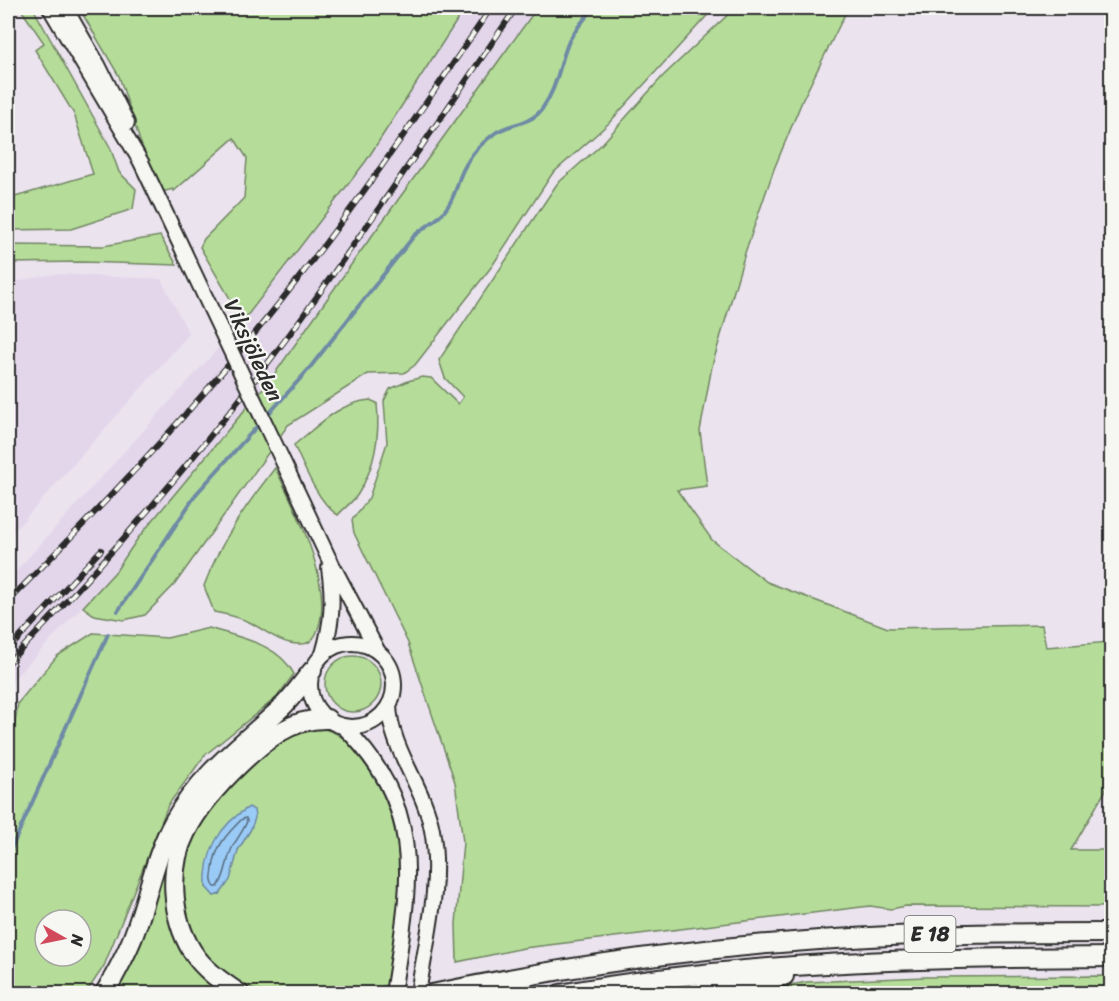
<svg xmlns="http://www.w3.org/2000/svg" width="1119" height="1001" font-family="Sriracha,sans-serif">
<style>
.built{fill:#e3d6eb}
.green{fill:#b5dd99;stroke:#708462;stroke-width:1.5;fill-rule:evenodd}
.water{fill:#9acaf6;stroke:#6e8aa5;stroke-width:1.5}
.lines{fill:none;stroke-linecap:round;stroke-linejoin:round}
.shore{stroke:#576b7c;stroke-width:1.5}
.stream{stroke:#6e8aa5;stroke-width:4}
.secondary-casing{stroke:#2b2b2b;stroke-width:18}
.motorway-casing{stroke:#2b2b2b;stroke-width:22}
.secondary{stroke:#f6f6f2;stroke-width:14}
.motorway{stroke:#f6f6f2;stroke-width:18}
.rail-casing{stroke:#2b2b2b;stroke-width:6}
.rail{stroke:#f6f6f2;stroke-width:4;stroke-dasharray:11;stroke-linecap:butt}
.secondary-bridge-casing{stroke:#2b2b2b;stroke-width:18;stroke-linecap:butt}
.secondary-bridge{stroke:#f6f6f2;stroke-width:14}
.labels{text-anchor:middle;stroke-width:4.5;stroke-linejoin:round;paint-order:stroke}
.shield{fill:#f6f6f2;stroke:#686867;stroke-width:1.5}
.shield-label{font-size:21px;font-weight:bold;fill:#2b2b2b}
.street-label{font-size:22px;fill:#2b2b2b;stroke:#f6f6f2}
</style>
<rect width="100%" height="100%" fill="#ebe3ee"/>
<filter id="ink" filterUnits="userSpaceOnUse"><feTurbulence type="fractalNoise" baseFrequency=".0167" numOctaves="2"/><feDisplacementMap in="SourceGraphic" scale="12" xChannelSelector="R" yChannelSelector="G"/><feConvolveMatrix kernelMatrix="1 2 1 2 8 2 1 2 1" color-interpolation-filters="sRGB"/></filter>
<g filter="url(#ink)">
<!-- built -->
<g class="built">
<polygon points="465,8 537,8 353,262 273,376 138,538 116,571 8,685 8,580 243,321 366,161"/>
<polygon points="54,274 161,279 189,334 8,538 8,283"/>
</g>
<!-- green -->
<g class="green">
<polygon points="20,8 33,8 110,147 119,172 136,189 133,209 71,229 8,230 8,199 93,174 74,114 35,50 44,43"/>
<polygon points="79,8 465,8 366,161 243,321 200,247 204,239 244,198 247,158 234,138 174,191 173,189 161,192 140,141 119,76"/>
<polygon points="537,8 714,8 608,124 552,174 492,266 415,365 404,373 368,374 288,425 175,584 145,615 124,620 94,615 83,607 116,571 138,538 273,376 353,262"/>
<polygon points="735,8 848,8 803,99 774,169 745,253 712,366 700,431 707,486 677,490 712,540 767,582 888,628 1042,625 1046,647 1111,642 1111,781 1071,850 1111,850 1111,907 906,906 891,909 870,906 524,948 457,962 456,924 463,842 455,782 408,643 354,533 352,520 369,498 387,443 384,401 390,389 408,381 422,377 431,378 458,404 463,397 445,378 439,360 557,184 601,145 663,76"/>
<polygon points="160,236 177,265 82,262 8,263 8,245 103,246"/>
<path d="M370,400L377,403C380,434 375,467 358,494C353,502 344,508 338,515C319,504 303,465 294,445C318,426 338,403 370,400Z"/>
<path d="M275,468C295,507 334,584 318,629C315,638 309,645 299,644C280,644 265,630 249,622C238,617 226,614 214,612L204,586C221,540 245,507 275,468Z"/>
<path d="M209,628C240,638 278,643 294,674L277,697L205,755L168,805L104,966L86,993H8V769L18,703L57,656L93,633L167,638ZM45,920H81V956H45Z"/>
<circle cx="353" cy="684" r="28"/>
<path d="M320,728C343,733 348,743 362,760C416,829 399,906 387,985L354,994L267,993L249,988L226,975L201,949L185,919L179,890L188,840L221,791L255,760L289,736L307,729ZM251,829L238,850L230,879L220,894L214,896L206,887V881Z"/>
<polygon points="168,851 170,910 226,993 113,994 137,951"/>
<polygon points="1112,976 1111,994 739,994 807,982 925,977"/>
</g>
<!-- water -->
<path class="water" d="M249,807L254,810L255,818L251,829L238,850L230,880L220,894L214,896L206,887C204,853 219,825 249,807Z"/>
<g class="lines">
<!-- shore -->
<path class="shore" d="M246,818L247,821C244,830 238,837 233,846C226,859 227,874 218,887H215C210,882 212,876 213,869C215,846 227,834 242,819Z"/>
<!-- stream -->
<g class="stream">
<path d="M265,418L308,370L414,236C425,226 440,220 448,206C454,197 457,187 460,177C467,159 479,145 494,134C509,122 530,126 542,109C558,87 559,64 569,41C575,29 586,18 593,8"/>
<polyline points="118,611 197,493 260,423"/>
<polyline points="8,856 108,634"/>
</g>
<defs>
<g id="secondary">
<polyline points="50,8 141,162 184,252"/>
<polyline points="65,8 98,65 127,123"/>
<polyline points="288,472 328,557 377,650"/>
<circle cx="352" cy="685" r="42"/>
<path d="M323,654C332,623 334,601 329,568"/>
<path d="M389,705C390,749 424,786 432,830C442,884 426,940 418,994"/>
<path d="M343,726C429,810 409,887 393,994"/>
</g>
<g id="motorway">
<path d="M104,994C115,975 125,957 133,937C148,899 154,857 174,821C200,775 242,744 280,709C292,698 302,683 312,671"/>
<path d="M240,994C222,982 203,969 192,951C171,917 168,867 186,832C199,806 219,784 240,764C265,740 292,718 327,719"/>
<path d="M432,994C576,964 723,944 870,937C951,933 1031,933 1112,933"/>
<path d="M560,994C742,961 927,958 1112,957"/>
<polyline points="689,994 784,976"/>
</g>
</defs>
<!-- secondary casing -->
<use href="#secondary" class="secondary-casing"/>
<!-- motorway casing -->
<use href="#motorway" class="motorway-casing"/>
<!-- secondary -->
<use href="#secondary" class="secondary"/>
<!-- motorway -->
<use href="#motorway" class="motorway"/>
<defs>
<g id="rail">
<path d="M8,601C99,510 188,416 268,317C348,218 420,112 491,8"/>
<polyline points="8,650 101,550"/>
<path d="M8,663C107,561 201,453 286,339C366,231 440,118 516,8"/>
</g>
</defs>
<!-- rail casing -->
<use href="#rail" class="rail-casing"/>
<!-- rail -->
<use href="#rail" class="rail"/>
<defs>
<polyline id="secondary-bridge" points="184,252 288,472"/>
</defs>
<!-- secondary-bridge casing -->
<use href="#secondary-bridge" class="secondary-bridge-casing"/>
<!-- secondary-bridge -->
<use href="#secondary-bridge" class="secondary-bridge"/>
</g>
</g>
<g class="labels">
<!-- shield labels -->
<rect class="shield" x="904.5" y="916" width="51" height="36" rx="4.5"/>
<g class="shield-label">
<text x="930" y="941">E 18</text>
</g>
<!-- street labels -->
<g class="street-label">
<text transform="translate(254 350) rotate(65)" y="8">Viksjöleden</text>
</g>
</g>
<!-- margin -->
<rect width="1119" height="1001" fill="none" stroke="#f6f6f2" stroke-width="30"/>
<rect x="15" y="15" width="1089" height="971" fill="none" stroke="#2b2b2b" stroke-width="2" filter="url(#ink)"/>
<!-- north arrow -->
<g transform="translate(63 938) rotate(99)"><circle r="28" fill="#f6f6f2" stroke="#a5a5a2" stroke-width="1.5"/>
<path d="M0-4.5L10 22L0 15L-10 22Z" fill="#d1495b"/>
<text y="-9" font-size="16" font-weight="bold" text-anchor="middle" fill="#2b2b2b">N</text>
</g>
</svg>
